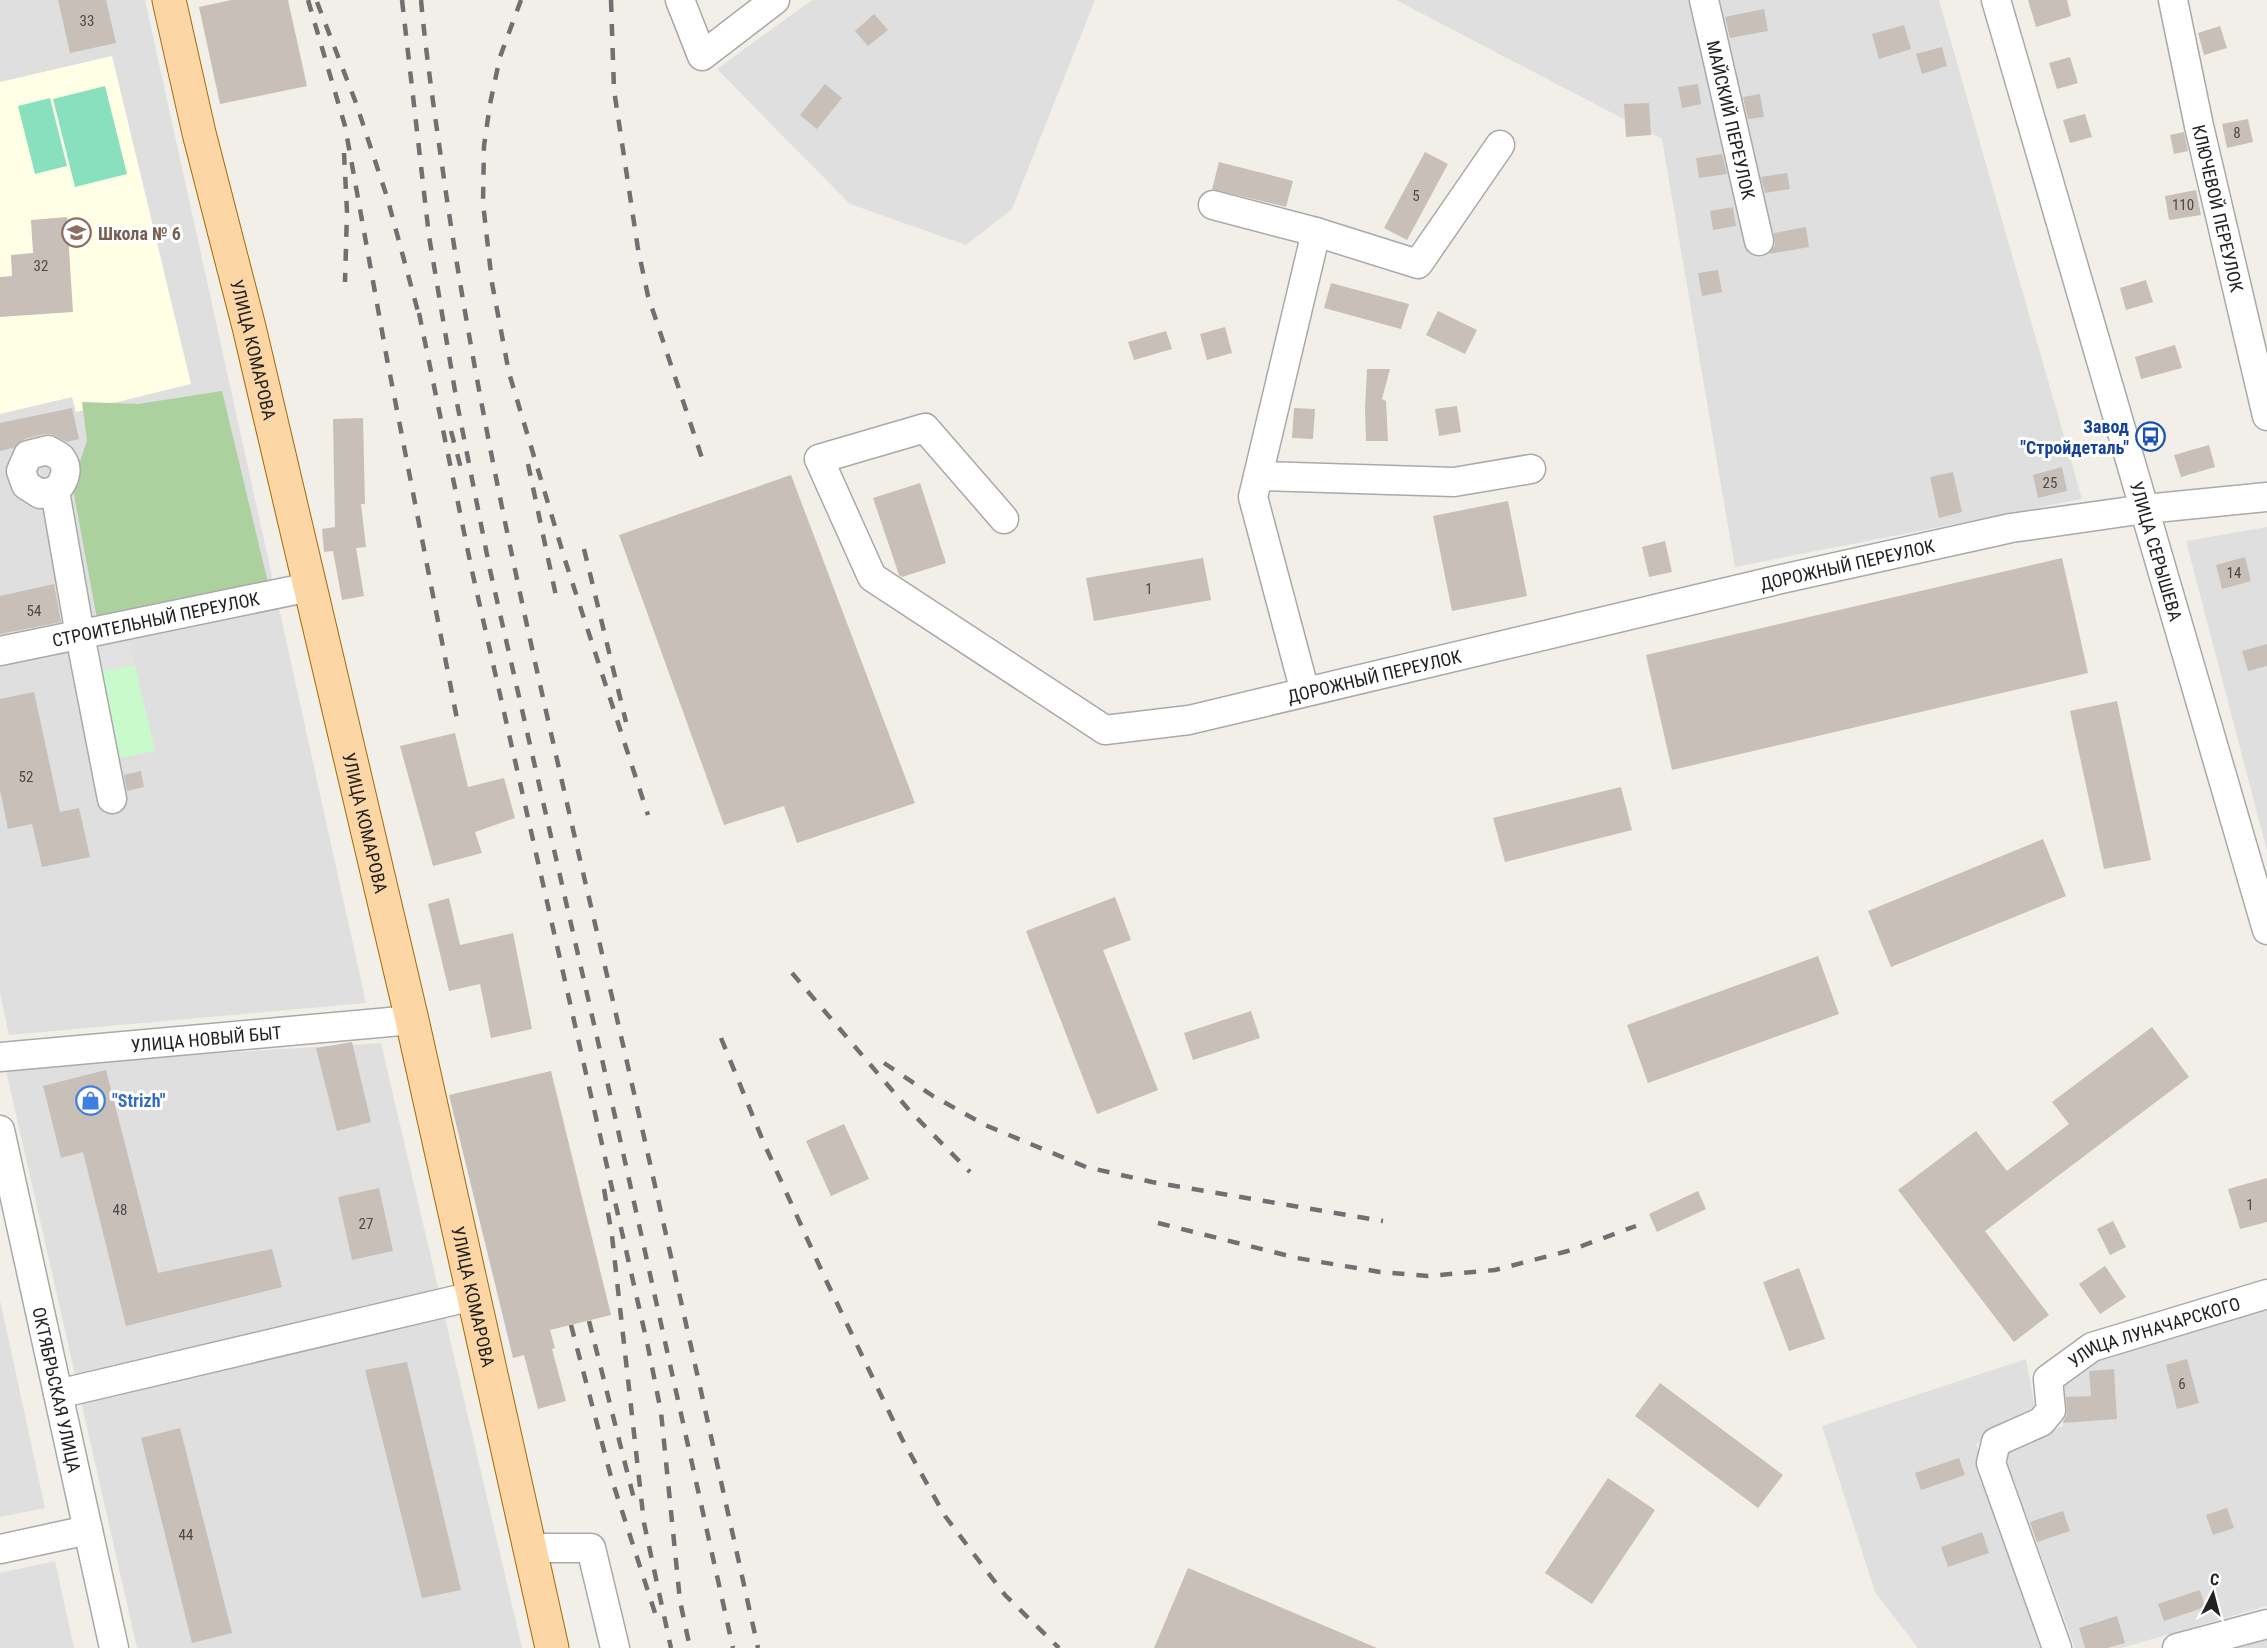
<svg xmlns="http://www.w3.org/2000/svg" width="2267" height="1648" viewBox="0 0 2267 1648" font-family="'Roboto Condensed',sans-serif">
	<rect width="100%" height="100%" fill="#f2efe9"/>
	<g fill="#e0dfdf">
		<polygon points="0,0 145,0 366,1003 9,1035 0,993"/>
		<polygon points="812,0 1095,0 1012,209 966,245 850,204 717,69"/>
		<polygon points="1396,0 1939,0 2082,499 1735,567 1662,139"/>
		<polygon points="2267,527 2267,851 2186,541"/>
		<polygon points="381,1043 522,1648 137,1648 5,1066"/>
		<polygon points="0,1300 45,1508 0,1517"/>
		<polygon points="2267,1304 2267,1606 2121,1648 2075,1648 2002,1450 2063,1426 2061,1384 2111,1348"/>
		<polygon points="2026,1359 2036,1412 1976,1444 2048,1648 1918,1648 1875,1592 1822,1426"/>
		<polygon points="55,1561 74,1648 0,1648 0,1573"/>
		<polygon points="2267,1639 2267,1648 2232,1648"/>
	</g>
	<polygon fill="#ffffe5" points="112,56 191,384 76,412 72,397 0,414 0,82"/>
	<polygon fill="#add19e" points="222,391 269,587 97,619 72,484 87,441 82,402 138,404"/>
	<polygon fill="#c8facc" points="135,665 155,751 115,759 94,673"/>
	<g fill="#88e0be">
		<polygon points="105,86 127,174 75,187 53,99"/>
		<polygon points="50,98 67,166 35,174 18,106"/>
	</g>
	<polygon fill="#e2e2e2" points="131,642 135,665 94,673 90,651"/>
	<g fill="#c7bfb8">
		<polygon points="58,0 106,0 116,43 70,53"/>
		<polygon points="231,0 288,0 307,86 220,104 199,7"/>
		<polygon points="2028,0 2067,0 2071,16 2036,27"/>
		<polygon points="1764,9 1768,31 1730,38 1725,17"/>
		<polygon points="874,14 888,30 868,46 855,31"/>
		<polygon points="1904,25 1911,49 1879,59 1872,34"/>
		<polygon points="2220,26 2227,48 2204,55 2198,33"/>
		<polygon points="1942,47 1947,66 1922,74 1916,54"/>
		<polygon points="2070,57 2078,83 2057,89 2049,63"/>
		<polygon points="825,84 842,98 817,129 800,115"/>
		<polygon points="1698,84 1701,104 1682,108 1678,87"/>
		<polygon points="1760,94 1764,117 1748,119 1743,97"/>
		<polygon points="1649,103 1651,135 1626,137 1624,104"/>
		<polygon points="2085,114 2092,137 2070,143 2063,120"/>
		<polygon points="2248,119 2253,142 2227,148 2222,124"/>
		<polygon points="2184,132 2188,151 2174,154 2170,135"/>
		<polygon points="1425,152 1448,164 1407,240 1384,228"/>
		<polygon points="1722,154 1727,174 1699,178 1696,158"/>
		<polygon points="1219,162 1293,181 1286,207 1212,189"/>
		<polygon points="1787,173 1790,189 1765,193 1761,177"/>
		<polygon points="2196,190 2201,215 2169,220 2165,196"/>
		<polygon points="1733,207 1736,226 1713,230 1710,211"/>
		<polygon points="67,217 73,312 0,317 0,277 12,276 11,255 33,253 31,220"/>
		<polygon points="1806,227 1809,247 1769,254 1775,245 1774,233"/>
		<polygon points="1718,270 1722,292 1702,296 1698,273"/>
		<polygon points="2146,280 2153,302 2126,310 2120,288"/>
		<polygon points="1331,283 1409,304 1401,329 1324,308"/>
		<polygon points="1438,311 1477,330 1465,354 1426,335"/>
		<polygon points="1225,327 1232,353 1207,360 1200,334"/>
		<polygon points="1166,331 1172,349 1134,360 1128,342"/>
		<polygon points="2175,345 2182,368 2141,379 2135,357"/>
		<polygon points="1367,369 1390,369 1382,399 1386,401 1388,441 1366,441 1365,409"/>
		<polygon points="1457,406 1461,432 1439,436 1435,409"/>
		<polygon points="72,408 79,439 67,442 51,434 44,434 24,439 13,448 0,451 0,423"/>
		<polygon points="1294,408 1315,409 1313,439 1292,438"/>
		<polygon points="363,418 365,504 361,504 366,547 356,548 364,596 342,600 333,551 324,552 322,529 335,527 333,419"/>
		<polygon points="2209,445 2215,467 2181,477 2174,455"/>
		<polygon points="2062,467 2067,491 2038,498 2033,475"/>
		<polygon points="1953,472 1962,512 1939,518 1930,477"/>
		<polygon points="791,475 915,803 797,843 784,806 724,825 619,535"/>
		<polygon points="920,483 946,563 902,577 899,575 873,498"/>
		<polygon points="1508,501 1527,596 1452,611 1433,516"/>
		<polygon points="1665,541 1672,572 1649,577 1642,547"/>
		<polygon points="2245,557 2251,581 2222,589 2216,565"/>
		<polygon points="1203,558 1211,600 1094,621 1086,578"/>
		<polygon points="2062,558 2088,673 1672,770 1646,655"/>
		<polygon points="54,584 61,622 0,634 0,596"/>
		<polygon points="2267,644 2267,666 2248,671 2242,651"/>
		<polygon points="34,692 60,812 79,808 90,857 42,867 32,824 8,829 0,790 0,699"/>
		<polygon points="2117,701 2151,860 2104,869 2070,711"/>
		<polygon points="455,733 468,787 504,778 515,818 475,832 482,853 433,866 400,746"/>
		<polygon points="141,771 144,787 127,791 124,775"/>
		<polygon points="1621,787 1632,830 1505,862 1493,818"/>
		<polygon points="2043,839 2066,896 1891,967 1868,911"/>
		<polygon points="1115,897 1131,940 1103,950 1158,1090 1097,1114 1026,931"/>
		<polygon points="449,898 460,945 513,933 532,1029 491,1038 480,984 449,991 428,904"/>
		<polygon points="1818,956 1839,1014 1648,1083 1627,1025"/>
		<polygon points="1251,1011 1260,1038 1193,1060 1184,1033"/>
		<polygon points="2152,1027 2189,1077 1985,1231 2049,1315 2014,1342 1898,1190 1976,1131 2007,1171 2069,1124 2052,1102"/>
		<polygon points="352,1042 371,1122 337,1131 316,1048"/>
		<polygon points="106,1070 158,1273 272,1249 282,1287 126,1326 83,1152 61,1158 43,1086"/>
		<polygon points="551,1071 611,1315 550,1330 555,1348 552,1349 566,1401 538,1409 524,1355 513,1358 449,1095"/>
		<polygon points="844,1124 869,1179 831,1196 806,1141"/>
		<polygon points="2267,1178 2267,1222 2240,1229 2228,1189"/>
		<polygon points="379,1188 393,1251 352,1260 338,1197"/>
		<polygon points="1698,1191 1706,1209 1657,1232 1649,1214"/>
		<polygon points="2113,1221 2126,1247 2110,1255 2097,1229"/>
		<polygon points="2105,1266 2126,1297 2100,1314 2079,1284"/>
		<polygon points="1799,1268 1825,1339 1789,1351 1763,1282"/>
		<polygon points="2187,1359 2199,1403 2177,1409 2166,1365"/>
		<polygon points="407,1362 461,1590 422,1598 365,1370"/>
		<polygon points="2114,1369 2117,1419 2063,1423 2067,1414 2066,1397 2091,1396 2089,1371"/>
		<polygon points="1660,1383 1783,1475 1758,1508 1635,1416"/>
		<polygon points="180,1428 232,1633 192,1643 141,1438"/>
		<polygon points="1959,1458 1965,1475 1921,1490 1915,1473"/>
		<polygon points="1608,1478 1655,1510 1592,1604 1545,1573"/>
		<polygon points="2227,1508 2234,1528 2213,1535 2206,1515"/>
		<polygon points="2063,1511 2070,1531 2037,1542 2030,1522"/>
		<polygon points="1982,1532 1989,1553 1948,1567 1941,1547"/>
		<polygon points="1188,1568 1377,1648 1154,1648"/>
		<polygon points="2200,1590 2205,1607 2164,1621 2158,1604"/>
		<polygon points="2117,1616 2125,1643 2107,1648 2085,1648 2079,1628"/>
	</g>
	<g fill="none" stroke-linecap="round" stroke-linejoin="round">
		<defs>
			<g id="minor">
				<polyline points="680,0 702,56 775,0"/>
				<path id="s1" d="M1704 0 1759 241"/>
				<path id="s2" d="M1996 0 2267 930"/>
				<path id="s3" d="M2173 0 2199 126 2267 416"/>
				<polyline points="1213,205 1316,232 1418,264 1500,145"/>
				<polyline points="1258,476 1454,482 1531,469"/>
				<path d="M55 491C64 483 70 469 61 458 58 455 51 452 48 450L28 455 21 471 26 485 40 494 55 491 80 635 112 799"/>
				<path id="s4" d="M1004 519 925 428 819 459 872 577 1105 730 1189 720 1777 580 2011 528 2145 509 2267 497"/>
				<path id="s5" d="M0 651 310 587"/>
				<polyline points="1305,692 1253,497 1316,232"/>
				<path id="s6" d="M0 1057 412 1020"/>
				<path id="s7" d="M0 1130 114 1648"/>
				<polyline points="58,1394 473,1296"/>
				<polyline points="529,1548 591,1548 615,1648"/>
				<polyline points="0,1549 88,1530"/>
				<path id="s8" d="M2057 1648 1991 1463 1996 1442 2041 1422 2051 1410 2048 1379 2092 1347 2267 1294"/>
				<polyline points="2177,1648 2267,1624"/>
			</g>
			<g id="major">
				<path id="s9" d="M169 0 199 133 249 327 412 1020 552 1648"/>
			</g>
		</defs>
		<use href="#minor" stroke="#a9a9a9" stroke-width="31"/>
		<use href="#major" stroke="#a06b00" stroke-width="35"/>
		<use href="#minor" stroke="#fff" stroke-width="28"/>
		<use href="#major" stroke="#fcd6a4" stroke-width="33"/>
		<g stroke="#707070" stroke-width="4.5" stroke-dasharray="12 12" stroke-linecap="butt">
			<polyline points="308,0 345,126 387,359 457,719"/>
			<polyline points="402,0 429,236 457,403 490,570 612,1103 733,1648"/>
			<path d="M421 0C427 65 437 129 446 193 480 424 532 653 585 881 645 1136 701 1392 758 1648"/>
			<polyline points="521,0 500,57 490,104 484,146 483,203 492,283 509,373 565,560 648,815"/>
			<polyline points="611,0 614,90 638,249 648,296 702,458"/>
			<polyline points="317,2 356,103 387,197 420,319"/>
			<polyline points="344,153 347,212 345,282"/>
			<polyline points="419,313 472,571 648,1347 661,1412 680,1601 690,1648"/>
			<polyline points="451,431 462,472"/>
			<polyline points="528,464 556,596"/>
			<polyline points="584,549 626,722"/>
			<polyline points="792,973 909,1110 970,1172"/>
			<polyline points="721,1038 763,1141 824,1276 902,1439 945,1516 976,1557 1005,1595 1059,1648"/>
			<polyline points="884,1063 933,1096 985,1125 1086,1167 1152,1182 1383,1221"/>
			<polyline points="604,1189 612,1236 644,1523 671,1648"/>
			<polyline points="1158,1223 1297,1258 1380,1272 1428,1276 1495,1270 1568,1251 1636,1226"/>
			<polyline points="589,1321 636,1507"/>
			<polyline points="571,1325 611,1477 655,1613"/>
		</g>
	</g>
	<defs>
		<symbol id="school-ring" viewBox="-11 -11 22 22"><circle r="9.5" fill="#fff" stroke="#8d6e63" stroke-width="1.5"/><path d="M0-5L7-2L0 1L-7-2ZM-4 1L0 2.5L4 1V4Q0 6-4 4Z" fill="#8d6e63"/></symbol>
		<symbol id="bus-ring" viewBox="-11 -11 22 22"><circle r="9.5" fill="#fff" stroke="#1a4fb4" stroke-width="1.5"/><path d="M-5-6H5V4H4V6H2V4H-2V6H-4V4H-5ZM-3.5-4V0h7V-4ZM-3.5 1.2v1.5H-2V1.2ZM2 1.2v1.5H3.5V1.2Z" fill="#1a4fb4"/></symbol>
		<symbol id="shop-ring" viewBox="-11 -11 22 22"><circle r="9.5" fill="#fff" stroke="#3f7fe0" stroke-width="1.5"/><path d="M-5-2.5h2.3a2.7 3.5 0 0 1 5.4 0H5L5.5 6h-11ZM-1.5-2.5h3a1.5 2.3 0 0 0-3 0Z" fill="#3f7fe0"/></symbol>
	</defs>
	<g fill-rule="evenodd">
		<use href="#school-ring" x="60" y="216" width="33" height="33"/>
		<use href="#bus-ring" x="2134" y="420" width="33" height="33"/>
		<use href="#shop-ring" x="74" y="1084" width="33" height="33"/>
	</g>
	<g text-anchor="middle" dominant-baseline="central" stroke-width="6" stroke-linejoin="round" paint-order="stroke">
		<g font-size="15" fill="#4b4948">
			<text x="87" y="21">33</text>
			<text x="2237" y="133">8</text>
			<text x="1416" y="196">5</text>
			<text x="2183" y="205">110</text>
			<text x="41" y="266">32</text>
			<text x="2050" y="483">25</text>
			<text x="2234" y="573">14</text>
			<text x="1149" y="589">1</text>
			<text x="34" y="611">54</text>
			<text x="26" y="777">52</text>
			<text x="2250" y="1205">1</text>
			<text x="120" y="1210">48</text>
			<text x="366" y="1224">27</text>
			<text x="2182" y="1384">6</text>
			<text x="186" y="1535">44</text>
		</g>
		<g font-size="18" fill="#222" stroke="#fff">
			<text stroke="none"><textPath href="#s1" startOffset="123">МАЙСКИЙ ПЕРЕУЛОК</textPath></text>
			<text stroke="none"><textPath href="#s3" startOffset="213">КЛЮЧЕВОЙ ПЕРЕУЛОК</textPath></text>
			<text stroke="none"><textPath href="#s9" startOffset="360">УЛИЦА КОМАРОВА</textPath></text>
			<text stroke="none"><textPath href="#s2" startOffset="574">УЛИЦА СЕРЫШЕВА</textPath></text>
			<text stroke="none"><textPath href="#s4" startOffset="1400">ДОРОЖНЫЙ ПЕРЕУЛОК</textPath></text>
			<text stroke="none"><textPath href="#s5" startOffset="159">СТРОИТЕЛЬНЫЙ ПЕРЕУЛОК</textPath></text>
			<text stroke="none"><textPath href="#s4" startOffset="914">ДОРОЖНЫЙ ПЕРЕУЛОК</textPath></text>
			<text stroke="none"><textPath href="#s9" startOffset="846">УЛИЦА КОМАРОВА</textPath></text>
			<text stroke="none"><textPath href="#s6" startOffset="207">УЛИЦА НОВЫЙ БЫТ</textPath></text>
			<text stroke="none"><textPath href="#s9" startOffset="1332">УЛИЦА КОМАРОВА</textPath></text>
			<text stroke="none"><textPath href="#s8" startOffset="432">УЛИЦА ЛУНАЧАРСКОГО</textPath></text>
			<text stroke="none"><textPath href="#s7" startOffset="266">ОКТЯБРЬСКАЯ УЛИЦА</textPath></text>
		</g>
		<g font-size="18" font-weight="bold" fill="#785e54" stroke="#fff" text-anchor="start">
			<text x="98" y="233">Школа № 6</text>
		</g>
		<g font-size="18" font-weight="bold" fill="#164399" stroke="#fff" text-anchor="end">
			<text x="2129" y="426">Завод<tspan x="2129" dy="21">"Стройдеталь"</tspan></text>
		</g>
		<g font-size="18" font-weight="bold" fill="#366cbe" stroke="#fff" text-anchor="start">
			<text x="112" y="1100">"Strizh"</text>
		</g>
	</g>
	<g transform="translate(2213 1594) rotate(6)" stroke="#ffffff" stroke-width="4.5" paint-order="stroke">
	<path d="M0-4.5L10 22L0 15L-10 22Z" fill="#222222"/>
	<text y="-9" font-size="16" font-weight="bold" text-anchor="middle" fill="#222222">С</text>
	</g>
</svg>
